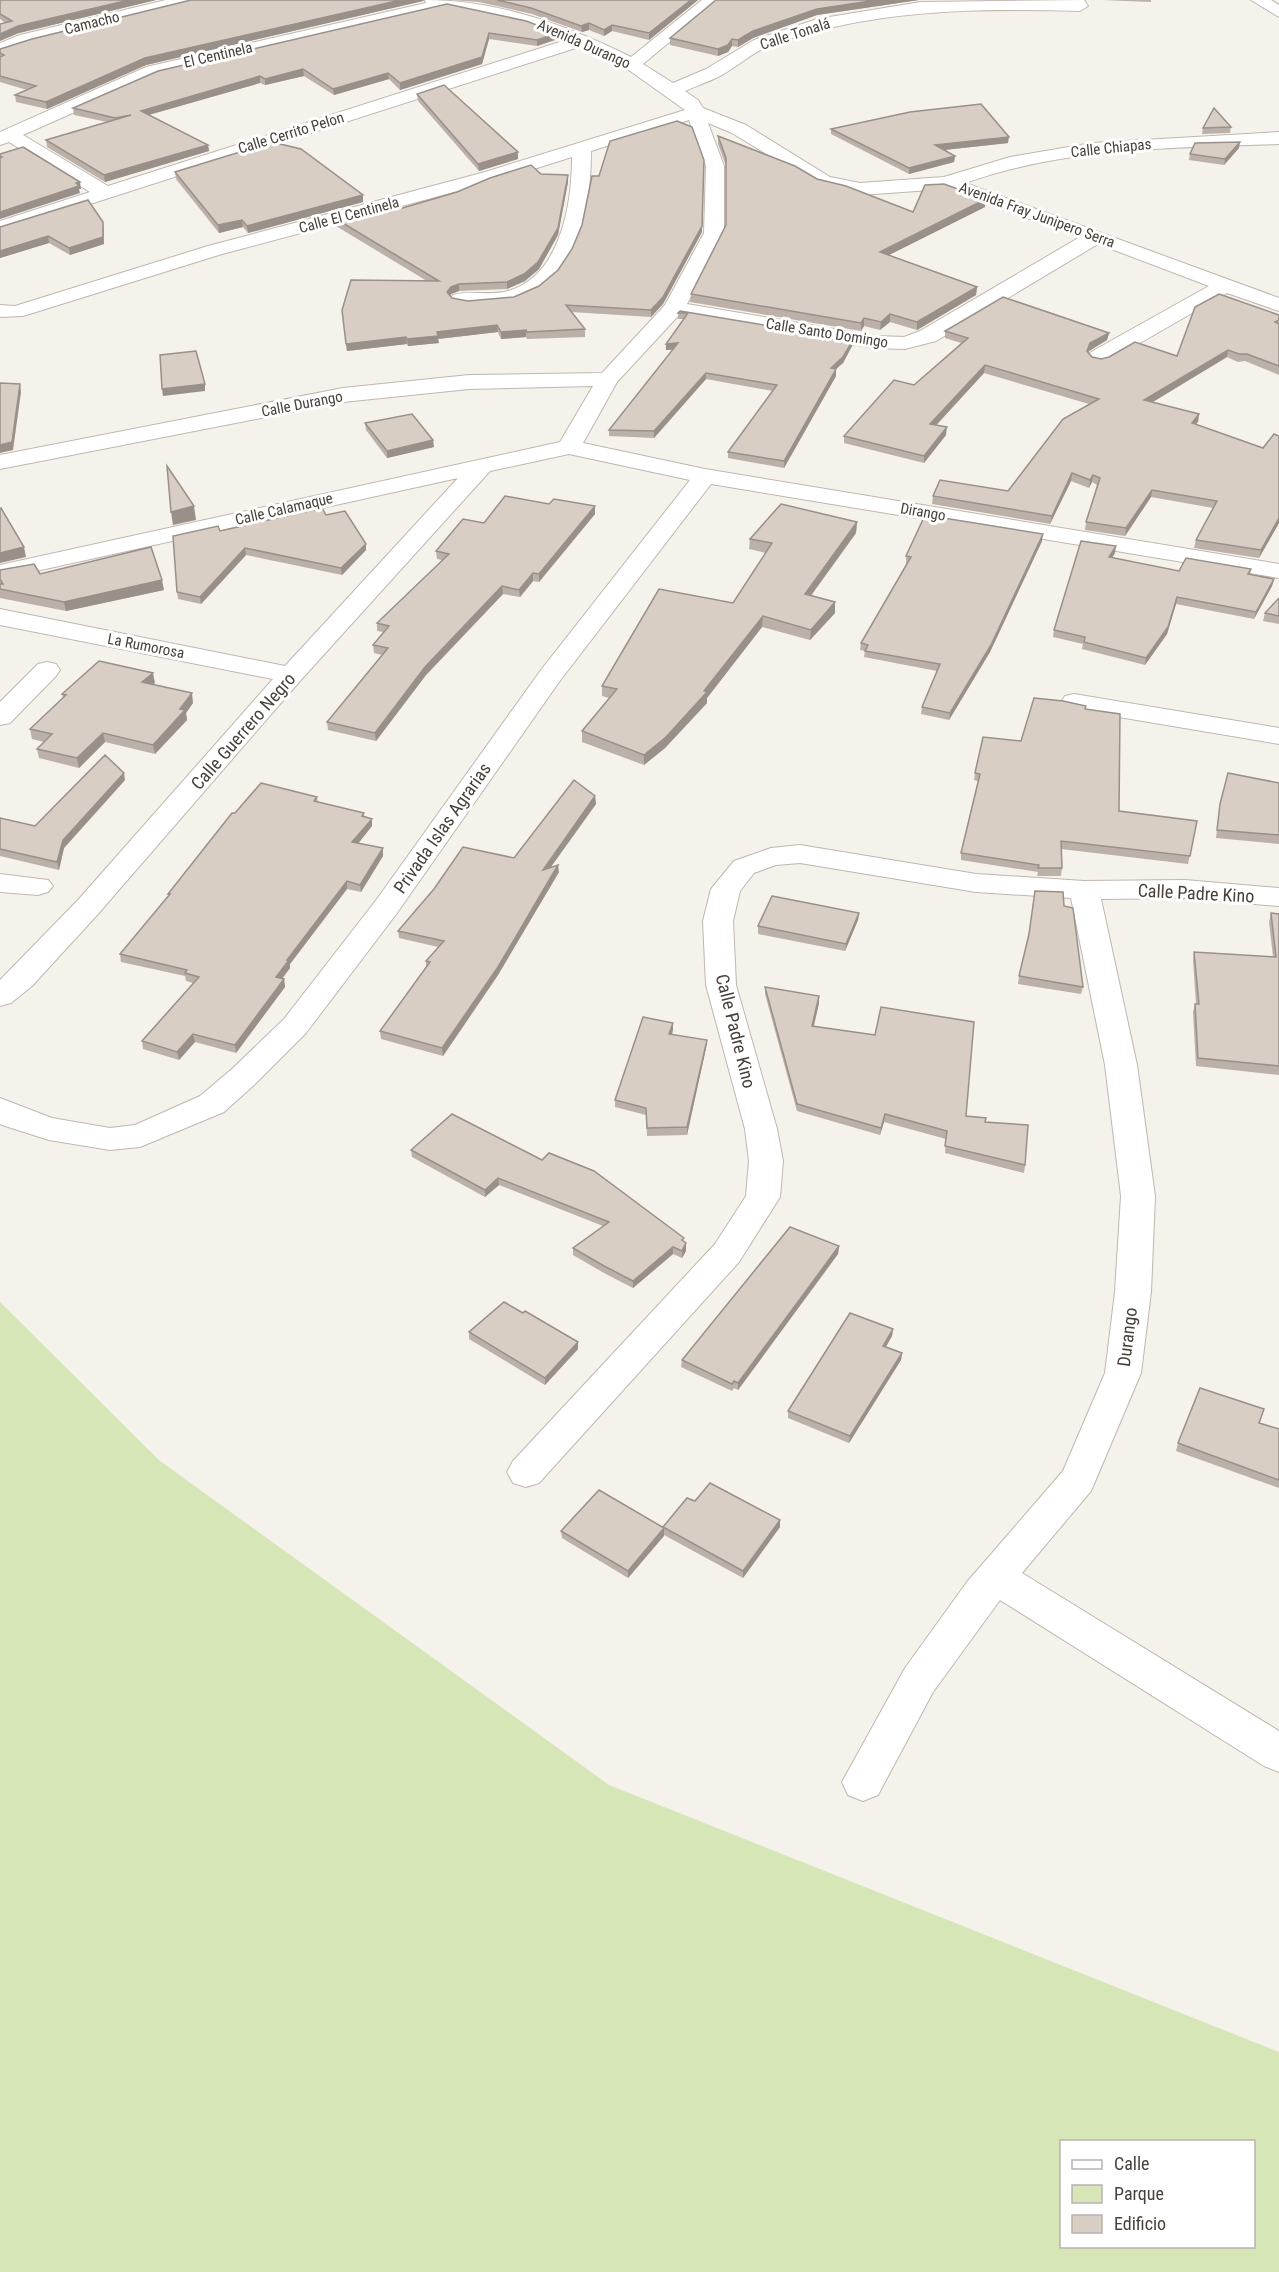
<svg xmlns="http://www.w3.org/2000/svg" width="1279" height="2272" viewBox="0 0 1279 2272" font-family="'Roboto Condensed',sans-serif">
	<rect width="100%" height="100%" fill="#f5f1eb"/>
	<path fill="#d7e6b7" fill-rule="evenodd" d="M0 1302 160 1461 609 1785 1279 2052V2272H0ZM1062 2142H1254V2246H1062Z"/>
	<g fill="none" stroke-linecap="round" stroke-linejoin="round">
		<defs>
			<g id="street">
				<polygon points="166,0 194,0 192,4 32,43 0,54 0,43 20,35"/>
				<path d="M425 0C498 0 566 25 631 57L702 0H720L643 64 673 83 706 69 754 40 817 19 921 2 1084 0 1088 6 1080 11C975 8 869 9 769 46 751 53 736 68 718 77 708 82 696 86 685 91L698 100 703 108 746 125 830 177 860 183 944 177 1010 157 1092 143 1279 132V144C1173 148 1066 147 965 183L1279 298V311L1227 293 1107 362 1099 364 1091 362 1088 357 1091 352 1209 286 1098 244 936 341 905 349 875 348 679 315 617 382 583 443 705 469 1279 564V578L711 484 559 682 397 913 306 1033 254 1085 224 1112 140 1147 110 1150 49 1140 2 1125 0 1124V1098L52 1118 110 1128 135 1125 200 1096 232 1069 284 1019 377 899 541 670 690 480 569 454 490 471 300 681 98 914 32 986 11 1003 0 1006V980L78 900 273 679 0 625V609L285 666 458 478 0 579V565L560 442 593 386 469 389 343 402 0 469V455L343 388 469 375 602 373 665 305 704 233 706 166 689 120 591 151C591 221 571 306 485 306 474 306 463 306 453 303L450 299 453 295C471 290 490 296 508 291 561 276 572 203 572 157L499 180 222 254 23 316 0 317V305L15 306 208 246 485 172 685 110 626 68 582 46 0 233V221L90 192 9 142 0 145V132L146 67 426 3ZM447 8 527 25 566 40 108 186 23 135 158 75ZM708 123 732 133 817 185 860 195 945 189 1080 237 920 331 904 337 875 336 687 304 724 233V166Z"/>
				<polygon points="1251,0 1271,0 1279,5 1279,17"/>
				<polygon points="47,662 56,664 60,670 56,676 10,723 0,725 0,702 38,664"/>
				<polygon points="1074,694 1279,728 1279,744 1065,708 1061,702 1065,696"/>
				<polygon points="800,845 976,874 1084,881 1185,880 1279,888 1279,906 1185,898 1101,899 1137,1065 1155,1196 1151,1292 1141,1373 1091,1491 1022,1573 1279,1731 1279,1772 1264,1766 1000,1600 933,1692 878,1795 863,1801 848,1795 842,1782 905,1668 967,1582 1063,1471 1105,1373 1115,1292 1121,1196 1105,1065 1071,898 976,892 800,863 776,865 754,873 740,891 733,921 736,985 777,1129 783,1161 780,1197 739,1262 539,1483 526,1487 513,1483 507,1472 513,1461 715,1244 746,1196 749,1161 745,1129 706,985 703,921 711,889 734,861 771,848"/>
				<polygon points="0,874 48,880 53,886 48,892 38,895 0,892"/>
			</g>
		</defs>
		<use href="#street" stroke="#c0b7ae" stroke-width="2"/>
		<use href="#street" fill="#fff" fill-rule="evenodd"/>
	</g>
	<g fill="#bbb1a9">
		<polygon points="0,0 156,0 19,33 0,19"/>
		<polygon points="191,0 424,0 423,1 146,65 47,109 16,102 15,95 27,90 0,82 0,49"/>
		<polygon points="452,0 698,0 649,40 612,31 604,36 589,30 582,32 532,14 479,2"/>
		<polygon points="716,0 919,0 817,15 753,38 738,47 732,46 728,52 718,56 670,45 670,38"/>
		<polygon points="1101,0 1151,0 1151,2"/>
		<polygon points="447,4 558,33 558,39 537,46 489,39 482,64 400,90 389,79 334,95 304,76 265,85 260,83 149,115 208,145 209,151 105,182 47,147 46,140 107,122 74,115 73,108"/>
		<polygon points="417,94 518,159 479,171 418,101"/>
		<polygon points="1231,127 1230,133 1202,134 1203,128"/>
		<polygon points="831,129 1008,143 944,150 955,156 954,162 909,174 831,134"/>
		<polygon points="718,136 817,179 913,212 985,207 889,255 977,287 976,295 917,330 890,322 880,330 864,326 861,331 690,302 691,294 726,226 726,166 718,144"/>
		<polygon points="1239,148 1224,165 1189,160 1190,154"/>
		<polygon points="175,172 363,195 363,202 248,233 243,227 219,233 176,179"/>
		<polygon points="541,174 568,175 568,182 558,235 539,269 525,281 507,289 459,291 451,294 450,295 452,298 468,301 514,297 702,232 663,304 651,317 571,312 585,329 585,337 527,339 526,337 501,339 498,332 438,339 439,343 408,346 407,344 347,351 342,310 427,281 336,226 336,219 389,212"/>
		<polygon points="103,222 104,244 70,255 49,243 0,258 0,227"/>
		<polygon points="680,311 853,340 852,346 843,363 836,369 836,376 784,468 728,458 728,452 773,391 706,379 654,438 609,436 609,430 673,350 666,350 684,319 678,319 678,313"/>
		<polygon points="1279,315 1279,375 1245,361 1238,362 1227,357 1152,402 1199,414 1198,422 1196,424 1263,448 1279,436 1279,523 1259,558 1194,548 1196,540 1213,508 1151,497 1125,536 1085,530 1086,522 1097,485 1092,482 1089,488 1071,481 1050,524 932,504 933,496 1008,491 1089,404 984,373 936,425 946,435 924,463 844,443 844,436 914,385 961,343 945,338 945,331 1109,333 1107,340 1089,351 1088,352 1092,357 1101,359 1177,356"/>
		<polygon points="365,423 434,447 387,458 366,430"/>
		<polygon points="595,514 539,582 533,581 520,597 503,594 426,675 376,741 328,730 327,722 382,655 374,653 373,645 383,632 377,631 377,623 442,560 437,559 436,551 484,523"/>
		<polygon points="326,515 366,544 366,550 342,575 246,555 201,604 178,599 177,592 220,531"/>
		<polygon points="857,522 856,533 811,595 835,602 835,613 810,640 762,627 707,698 707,703 665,748 644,765 582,742 582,731 609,698 602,696 602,686 733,603 766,553 749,549 750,539"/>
		<polygon points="1042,541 990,652 949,720 921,714 922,707 937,671 864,657 865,651 860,650 861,643 907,563 906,563 906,556"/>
		<polygon points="1115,553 1112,558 1179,571 1251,569 1250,575 1274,579 1272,586 1254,619 1176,604 1167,634 1145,665 1082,649 1083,644 1053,637 1054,630"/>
		<polygon points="0,570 40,574 164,590 66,611 0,598"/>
		<polygon points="1279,598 1279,624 1263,621 1265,613"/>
		<polygon points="155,683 153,684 193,703 186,713 187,720 155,754 105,742 79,768 39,758 37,749 44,742 32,739 30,729 63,698 62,694"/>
		<polygon points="1086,706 1086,709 1119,811 1197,821 1188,864 1061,849 1062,868 1061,876 1037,876 1038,872 961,860 961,853 978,781 974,780 975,773 1021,741"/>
		<polygon points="125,780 64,848 59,870 0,856 0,818 35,826"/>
		<polygon points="1279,783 1279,844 1216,838 1220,804"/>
		<polygon points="595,796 596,804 550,868 559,872 498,975 443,1056 381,1039 380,1031 426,967 426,961 438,947 399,938 398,931 514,858"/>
		<polygon points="317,797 318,802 364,813 364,817 372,819 372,826 358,843 383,848 383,856 361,892 347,889 290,964 290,968 282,979 284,979 285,987 236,1053 195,1042 179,1060 143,1049 142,1041 193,983 186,981 185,976 121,962 120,954 169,896 168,894 235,813"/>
		<polygon points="1064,906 1083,987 1081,994 1018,984 1019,976"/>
		<polygon points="859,913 858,920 845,951 758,934 758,926"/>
		<polygon points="1271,913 1279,914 1279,1075 1196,1066 1193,1012 1195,1004 1196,1004 1193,960 1194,952 1273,957 1269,922"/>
		<polygon points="765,987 819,1003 814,1026 966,1116 986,1122 1025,1165 1024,1173 945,1153 946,1139 884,1122 880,1135 797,1111 765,994"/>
		<polygon points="673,1030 672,1035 707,1040 706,1048 687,1135 647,1136 646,1115 615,1107 615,1100"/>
		<polygon points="452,1114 684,1242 686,1251 682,1258 673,1254 633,1288 604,1273 573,1255 573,1248 603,1226 499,1185 485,1197 412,1157 411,1150"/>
		<polygon points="839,1246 838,1254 738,1390 734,1388 732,1391 681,1367 682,1360"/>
		<polygon points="893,1329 892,1336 886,1347 902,1353 901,1360 849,1443 788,1418 788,1411"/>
		<polygon points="469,1332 578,1349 545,1385 469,1339"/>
		<polygon points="1262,1417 1259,1423 1279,1429 1279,1488 1176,1451 1178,1443"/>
		<polygon points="695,1501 780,1520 780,1527 743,1578 664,1535 628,1578 562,1538 561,1531 663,1528"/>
	</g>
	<g fill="#989089">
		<polygon points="129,0 156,0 19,33 0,41 0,34 18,26"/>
		<polygon points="401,0 424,0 423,1 146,65 47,109 46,102 145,58"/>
		<polygon points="691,0 698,0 649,40 649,33"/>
		<polygon points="877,0 919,0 817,15 753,38 738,47 738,40 753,31 817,9"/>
		<polygon points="589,23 589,30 582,32 581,26"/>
		<polygon points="612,25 612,31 604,36 604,30"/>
		<polygon points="489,33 489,39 482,64 400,90 400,83"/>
		<polygon points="558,33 558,39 537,46 537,40"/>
		<polygon points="732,39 732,46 728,52 718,56 718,49"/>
		<polygon points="303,69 304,76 265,85 265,79"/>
		<polygon points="388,73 389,79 334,95 333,89"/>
		<polygon points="260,76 260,83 141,117 141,111"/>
		<polygon points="1009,137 1008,143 935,151 935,145"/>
		<polygon points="1240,142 1239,148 1224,165 1225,159"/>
		<polygon points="208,145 209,151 105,182 104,175"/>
		<polygon points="518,152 518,159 479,171 478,164"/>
		<polygon points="955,156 954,162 909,174 909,168"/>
		<polygon points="704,160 702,232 663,304 651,317 651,310"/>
		<polygon points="568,175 568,182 558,235 539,269 525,281 507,289 507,282"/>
		<polygon points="80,182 81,189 79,189 80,193 0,219 0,212"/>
		<polygon points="363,195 363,202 248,233 247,226"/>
		<polygon points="986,199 985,207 879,260 880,252"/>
		<polygon points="242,220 243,227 219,233 218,225"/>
		<polygon points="103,222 104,244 70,255 69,248"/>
		<polygon points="48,236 49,243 0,258 0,251"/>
		<polygon points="459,284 459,291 451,294 448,299 447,292 451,287"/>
		<polygon points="977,287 976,295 917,330 917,322"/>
		<polygon points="890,314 890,322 880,330 881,322"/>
		<polygon points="864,318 864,326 861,331 861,323"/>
		<polygon points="497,325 498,332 438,339 439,343 408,346 407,339 437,332"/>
		<polygon points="526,330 526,337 501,339 501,332"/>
		<polygon points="1109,333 1107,340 1089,351 1086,358 1087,351 1090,343"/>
		<polygon points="406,337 407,344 347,351 346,344"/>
		<polygon points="853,340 852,346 843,363 830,374 831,368"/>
		<polygon points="678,343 678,349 666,350 666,344"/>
		<polygon points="1228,350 1227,357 1143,408 1144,400"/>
		<polygon points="985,365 984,373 930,432 930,424"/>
		<polygon points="836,369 836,376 784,468 784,461"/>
		<polygon points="706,373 706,379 654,438 654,431"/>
		<polygon points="20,384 21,392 13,450 0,453 0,445"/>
		<polygon points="205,384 205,391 163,396 162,389"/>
		<polygon points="1199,414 1198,422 1190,430 1192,423"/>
		<polygon points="947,427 946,435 924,463 924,456"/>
		<polygon points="433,440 434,447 387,458 387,451"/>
		<polygon points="1072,473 1071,481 1050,524 1052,516"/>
		<polygon points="1093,475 1092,482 1089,488 1090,480"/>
		<polygon points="1152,490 1151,497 1125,536 1126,528"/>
		<polygon points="194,506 196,520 173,525 171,512"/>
		<polygon points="595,506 595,514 539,582 539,574"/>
		<polygon points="1279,518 1279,523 1259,558 1261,550"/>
		<polygon points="857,522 856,533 805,604 805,594"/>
		<polygon points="1043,534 1042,541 990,652 949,720 950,713"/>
		<polygon points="366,544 366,550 342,575 341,568"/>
		<polygon points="1116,546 1115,553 1108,564 1109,557"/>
		<polygon points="24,547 26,557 0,563 0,553"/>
		<polygon points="245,548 246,555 201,604 200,597"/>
		<polygon points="533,573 533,581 520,597 519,590"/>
		<polygon points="1274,579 1272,586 1254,619 1256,612"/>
		<polygon points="162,580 164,590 66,611 64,602"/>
		<polygon points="502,586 503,594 426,675 376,741 375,733 425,667"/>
		<polygon points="1177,597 1176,604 1167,634 1145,665 1146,658"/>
		<polygon points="835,602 835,613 810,640 811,630"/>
		<polygon points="763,616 762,627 707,698 707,703 665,748 644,765 644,755 704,691"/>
		<polygon points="153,673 155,683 144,691 142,682"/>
		<polygon points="192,693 193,703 186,713 187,720 155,754 153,745"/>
		<polygon points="103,733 105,742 79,768 77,758"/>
		<polygon points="124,773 125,780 64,848 59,870 57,862 63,840"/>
		<polygon points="595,796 596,804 543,878 543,870"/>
		<polygon points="372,819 372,826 353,850 352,842"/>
		<polygon points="383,848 383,856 361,892 360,885"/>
		<polygon points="558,865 559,872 498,975 443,1056 442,1048"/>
		<polygon points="347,881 347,889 290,964 290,968 277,985 276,977 287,960"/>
		<polygon points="859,913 858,920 845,951 846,944"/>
		<polygon points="284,979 285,987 236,1053 235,1045"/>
		<polygon points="819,996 819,1003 812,1033 812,1026"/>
		<polygon points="673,1023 673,1030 669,1042 669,1034"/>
		<polygon points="193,1034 195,1042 179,1060 177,1052"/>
		<polygon points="707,1040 706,1048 687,1135 687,1127"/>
		<polygon points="885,1114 884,1122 880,1135 881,1128"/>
		<polygon points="498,1178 499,1185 485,1197 485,1190"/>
		<polygon points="686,1243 686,1251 682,1258 682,1251"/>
		<polygon points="839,1246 838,1254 738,1390 738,1383"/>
		<polygon points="673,1247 673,1254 633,1288 633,1281"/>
		<polygon points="893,1329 892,1336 882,1353 883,1346"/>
		<polygon points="578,1342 578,1349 545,1385 545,1378"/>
		<polygon points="902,1353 901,1360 849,1443 850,1436"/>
		<polygon points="780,1520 780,1527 743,1578 743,1571"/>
		<polygon points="664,1528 664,1536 628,1578 628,1571"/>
	</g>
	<g fill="#d9cec4" stroke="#989089" stroke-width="1.5">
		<polygon points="0,0 129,0 18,26 0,34 0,24 12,21 0,14"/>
		<polygon points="191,0 401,0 145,58 46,102 15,95 36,86 0,76 0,57 4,55 0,53 0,49 32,39"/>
		<polygon points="497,0 691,0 649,33 612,25 604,30 589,23 581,26 531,8"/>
		<polygon points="716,0 877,0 817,9 753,31 738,40 732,39 728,45 718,49 670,38"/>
		<polygon points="447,4 526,21 558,33 537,40 489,33 482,57 400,83 388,73 333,89 303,69 265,79 260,76 141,111 208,145 104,175 46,140 131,115 115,118 73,108 158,71"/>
		<polygon points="444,85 518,152 478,164 417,94"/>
		<polygon points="981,104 1009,137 935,145 955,156 909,168 831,129 910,112"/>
		<polygon points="1214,108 1231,127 1203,128"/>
		<polygon points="677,121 692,127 704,160 702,226 663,297 651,310 566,305 585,329 527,332 526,330 501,332 497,325 437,332 438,336 407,339 406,337 346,344 342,310 351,280 439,281 336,219 379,207 389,212 457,192 490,178 531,165 541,174 568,175 558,228 538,262 524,274 507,282 459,284 451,287 447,292 452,298 468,301 514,297 539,286 558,270 572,249 582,225 592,176 599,176 610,141"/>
		<polygon points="718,136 795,166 817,179 846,186 913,212 925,185 944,184 986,199 880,252 977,287 917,322 890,314 881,322 864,318 861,323 691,294 726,225 726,158"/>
		<polygon points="272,142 301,149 363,195 247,226 242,220 218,225 175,172"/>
		<polygon points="1240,142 1225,159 1190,154 1195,143"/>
		<polygon points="23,147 80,182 76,183 79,186 0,212 0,158 2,157 0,156 0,154"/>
		<polygon points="88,200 103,222 103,237 69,248 48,236 0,251 0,227"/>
		<polygon points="1219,294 1279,315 1279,320 1275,322 1279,324 1279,366 1247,354 1239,354 1228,350 1144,400 1199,414 1192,423 1263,448 1274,434 1279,436 1279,518 1261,550 1196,540 1217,501 1152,490 1126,528 1086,522 1100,478 1093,475 1090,480 1072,473 1052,516 933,496 940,480 1008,491 1063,419 1099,399 985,365 930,424 947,427 924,456 844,436 894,380 914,385 968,338 945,331 1003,297 1109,333 1090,343 1087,351 1092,357 1101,359 1109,357 1135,342 1177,356 1195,307"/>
		<polygon points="680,311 853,340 843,357 831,368 836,369 784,461 728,452 777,385 706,373 654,431 609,430 678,343 666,344 688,313 678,313"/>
		<polygon points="196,351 205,384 162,389 160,355"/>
		<polygon points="0,383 20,384 12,442 0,445"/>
		<polygon points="412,414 433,440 387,451 365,423"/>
		<polygon points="167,466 194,506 171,512"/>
		<polygon points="505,496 549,504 554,499 595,506 539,574 533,573 519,590 502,586 425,667 375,733 327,722 388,648 373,645 389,626 377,623 449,554 436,551 463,519 484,523"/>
		<polygon points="781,504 857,522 805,594 835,602 811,630 763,616 704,691 707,692 666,737 644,755 582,731 617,689 602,686 659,589 733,603 772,543 750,539"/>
		<polygon points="1,508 24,547 0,553 0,509"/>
		<polygon points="322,508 326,515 345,511 366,544 341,568 245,548 200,597 177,592 173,536 218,526 220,531"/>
		<polygon points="925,515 1043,534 991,645 950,713 922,707 940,664 865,651 868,645 861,643 911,557 906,556"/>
		<polygon points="1081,541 1116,546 1109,557 1179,571 1186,558 1251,569 1248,574 1274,579 1256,612 1177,597 1168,627 1146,658 1084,642 1085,637 1054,630"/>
		<polygon points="151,547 162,580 64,602 0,589 0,584 3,584 0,579 0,570 34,564 40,574"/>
		<polygon points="1279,598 1279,616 1265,613"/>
		<polygon points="99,661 153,673 142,682 192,693 180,709 185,710 153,745 103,733 77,758 37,749 52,734 30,729 66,695 62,694"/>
		<polygon points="1034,698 1063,701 1086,706 1085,709 1120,714 1119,811 1197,821 1190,856 1061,841 1062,868 1038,868 1039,865 961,853 980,774 975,773 983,737 1021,741"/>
		<polygon points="105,755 124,773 63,840 57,862 0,849 0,818 35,826"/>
		<polygon points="1228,773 1279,783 1279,835 1217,830 1220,804"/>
		<polygon points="574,780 595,796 543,870 558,865 498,967 442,1048 380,1031 430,962 426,961 444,941 398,931 434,889 463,847 514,858"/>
		<polygon points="261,783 317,797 314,801 364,813 362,816 372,819 352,842 383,848 360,885 347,881 287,960 289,960 276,977 284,979 235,1045 193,1034 177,1052 142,1041 199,977 185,973 187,970 120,954 170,894 168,894 232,813 235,813"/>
		<polygon points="1035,891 1063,892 1064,906 1073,908 1083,987 1019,976 1029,934"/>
		<polygon points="772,896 859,913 846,944 758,926"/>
		<polygon points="1271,913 1279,914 1279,1066 1198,1058 1195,1004 1199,1004 1194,952 1276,957"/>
		<polygon points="765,987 819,996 812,1026 875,1035 881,1007 974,1022 966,1116 986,1118 985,1122 1028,1125 1025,1165 945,1146 947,1131 885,1114 881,1128 797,1104"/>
		<polygon points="643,1017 673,1023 669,1034 707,1040 687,1127 647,1128 646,1108 615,1100"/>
		<polygon points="452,1114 542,1160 549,1153 594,1171 684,1238 682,1240 686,1243 682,1251 673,1247 633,1281 604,1266 573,1248 609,1222 498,1178 485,1190 411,1150"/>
		<polygon points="790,1227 839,1246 738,1383 734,1381 732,1384 682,1360"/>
		<polygon points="504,1302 523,1313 525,1311 578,1342 545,1378 469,1332"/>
		<polygon points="850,1313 893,1329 883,1346 902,1353 850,1436 788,1411"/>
		<polygon points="1200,1388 1264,1409 1259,1423 1279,1429 1279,1480 1178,1443"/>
		<polygon points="710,1483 780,1520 743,1571 663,1527 687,1498 695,1501"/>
		<polygon points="599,1490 664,1528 628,1571 561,1531"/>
	</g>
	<g text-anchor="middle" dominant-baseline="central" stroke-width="6" stroke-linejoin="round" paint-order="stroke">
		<g font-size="15" fill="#494139" stroke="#fff">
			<text transform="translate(92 23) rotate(-14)">Camacho</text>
			<text transform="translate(795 34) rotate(-18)">Calle Tonalá</text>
			<text transform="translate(584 44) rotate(24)">Avenida Durango</text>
			<text transform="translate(218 55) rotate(-13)">El Centinela</text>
			<text transform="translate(291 133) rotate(-17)">Calle Cerrito Pelon</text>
			<text transform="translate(1111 148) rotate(-6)">Calle Chiapas</text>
			<text transform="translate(349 215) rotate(-15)">Calle El Centinela</text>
			<text transform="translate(1037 215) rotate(20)">Avenida Fray Junipero Serra</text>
			<text transform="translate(827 333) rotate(9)">Calle Santo Domingo</text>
			<text transform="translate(302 404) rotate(-11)">Calle Durango</text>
			<text transform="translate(284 509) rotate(-13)">Calle Calamaque</text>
			<text transform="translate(923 512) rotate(10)">Dirango</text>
			<text transform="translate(146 646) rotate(11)">La Rumorosa</text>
		</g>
		<g font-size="18" fill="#494139" stroke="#fff">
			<text transform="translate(243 731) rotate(-49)">Calle Guerrero Negro</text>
			<text transform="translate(442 828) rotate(-55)">Privada Islas Agrarias</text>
			<text transform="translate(1196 893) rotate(3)">Calle Padre Kino</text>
			<text transform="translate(736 1031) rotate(76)">Calle Padre Kino</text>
			<text transform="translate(1127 1337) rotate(-83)">Durango</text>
		</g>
	</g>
	<rect x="1060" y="2140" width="195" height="108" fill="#ffffff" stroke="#b6b3b0" stroke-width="1.5"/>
	<rect x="1072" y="2160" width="30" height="9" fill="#ffffff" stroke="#b6b3b0" stroke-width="1.5"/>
	<text x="1114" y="2170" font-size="18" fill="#494139">Calle</text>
	<rect x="1072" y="2185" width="30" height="18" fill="#d7e6b7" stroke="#b6b3b0" stroke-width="1.5"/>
	<text x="1114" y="2200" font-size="18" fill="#494139">Parque</text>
	<rect x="1072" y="2215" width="30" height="18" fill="#d9cec4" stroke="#b6b3b0" stroke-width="1.5"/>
	<text x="1114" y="2230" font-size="18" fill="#494139">Edificio</text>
</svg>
